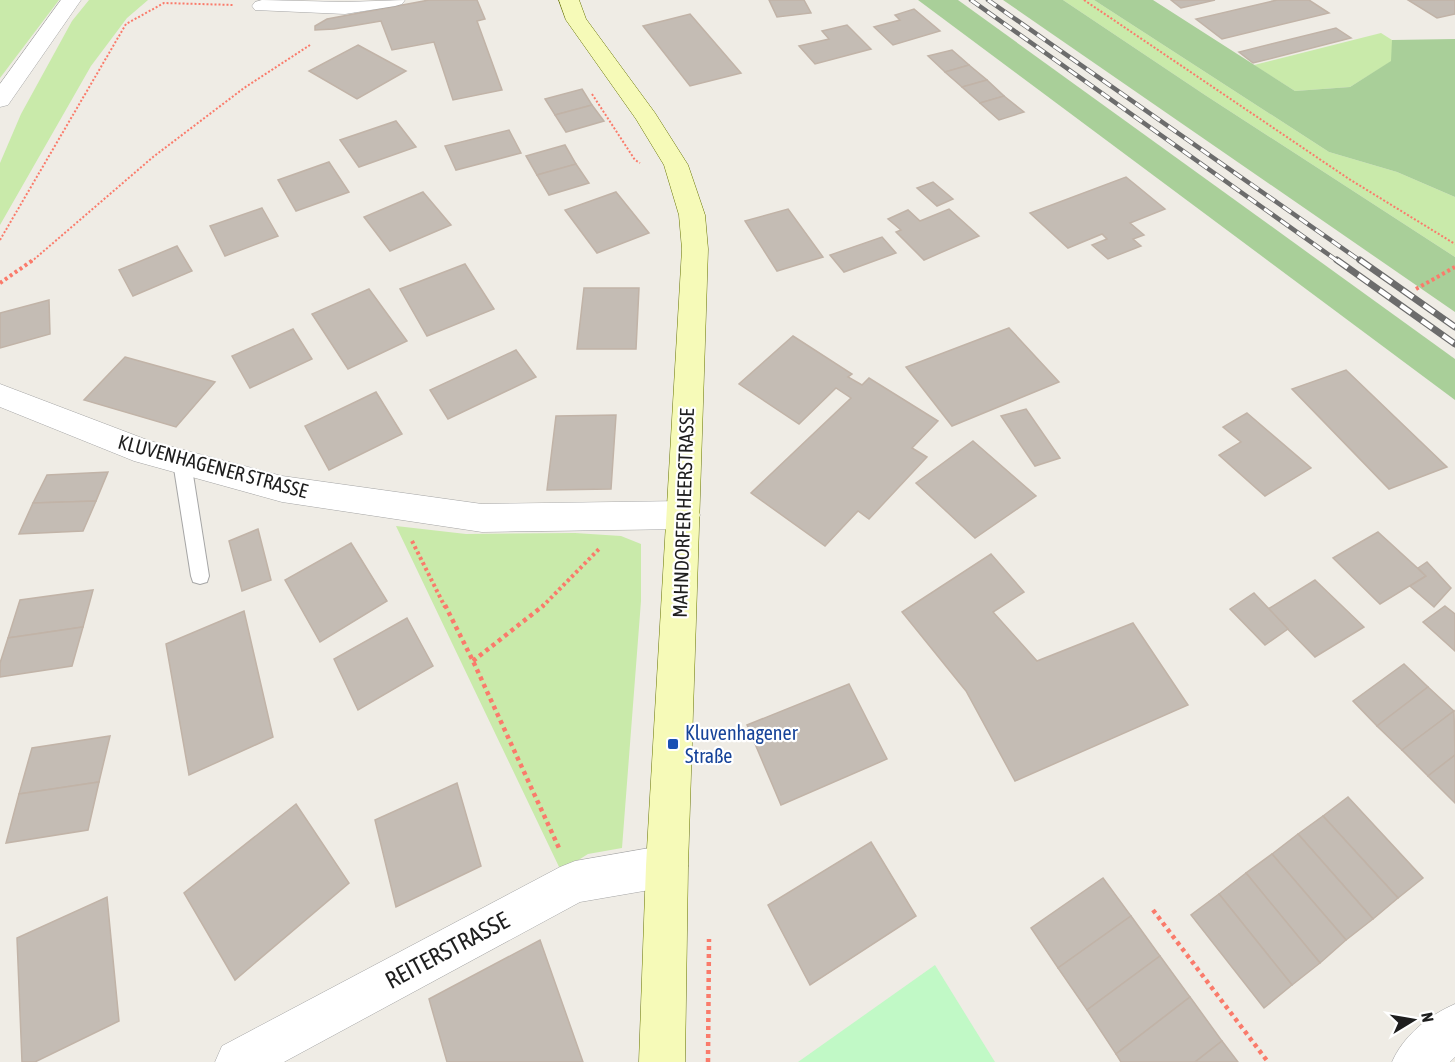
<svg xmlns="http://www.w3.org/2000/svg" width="1455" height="1062" viewBox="0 0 1455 1062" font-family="'Asap Condensed',sans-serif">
	<rect width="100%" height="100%" fill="#efece5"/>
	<g fill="#c9eaaa">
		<polygon points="0,0 59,0 0,78"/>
		<polygon points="89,0 148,0 127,18 91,66 0,225 0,163 21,114 72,21"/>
		<polygon points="1063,0 1094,0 1329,152 1397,172 1455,197 1455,257 1205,95"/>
		<polygon points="1381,33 1392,40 1392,61 1350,87 1295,91 1254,65"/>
		<polygon points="396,526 466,534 575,533 621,536 641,544 641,601 622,848 588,854 561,871"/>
	</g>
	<g fill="#a9cf99">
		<polygon points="918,0 958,0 1455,359 1455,400"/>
		<polygon points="1003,0 1063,0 1205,95 1455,257 1455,312"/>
		<polygon points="1094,0 1153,0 1295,91 1350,87 1391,61 1392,40 1455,39 1455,197 1397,172 1329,152"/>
	</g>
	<polygon fill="#c1f9c6" points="935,965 995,1062 798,1062"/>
	<g fill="#c4bcb4" stroke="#c1b3a7" stroke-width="1.5">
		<polygon points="429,0 477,0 485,19 477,21 502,90 453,100 434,42 392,50 381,21 334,29 315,30 315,26 327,19"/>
		<polygon points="769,0 804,0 811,13 777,17"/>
		<polygon points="1171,0 1215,0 1181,8"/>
		<polygon points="1277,0 1309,0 1329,13 1222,39 1196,19"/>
		<polygon points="1408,0 1455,0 1455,14 1437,18"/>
		<polygon points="914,9 940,31 893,45 874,27 900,20 895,15"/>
		<polygon points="690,14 741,73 690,86 643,26"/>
		<polygon points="847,25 871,49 815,64 799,46 829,39 822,31"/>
		<polygon points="1336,28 1351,38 1253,63 1239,52"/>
		<polygon points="358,45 406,71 357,99 309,71"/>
		<polygon points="952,50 969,65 945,72 928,56"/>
		<polygon points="969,65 987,80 962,87 945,72"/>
		<polygon points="987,80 1004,96 980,103 962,87"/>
		<polygon points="582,89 592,105 555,115 545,99"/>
		<polygon points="1004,96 1024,112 999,120 980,103"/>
		<polygon points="592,105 604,121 566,132 555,115"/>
		<polygon points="396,121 416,147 359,167 340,140"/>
		<polygon points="509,130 521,153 456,170 445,146"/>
		<polygon points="565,145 576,164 537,175 526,156"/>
		<polygon points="329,162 349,192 296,211 278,180"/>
		<polygon points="576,164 589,183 549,195 537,175"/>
		<polygon points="1126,177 1165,209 1130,223 1144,235 1133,239 1141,246 1108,259 1092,245 1107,239 1102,234 1068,248 1030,213"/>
		<polygon points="933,182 953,199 937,206 917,188"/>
		<polygon points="423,192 451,225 390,251 364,217"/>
		<polygon points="616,192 649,233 597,253 565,210"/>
		<polygon points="262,208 278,236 225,256 210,226"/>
		<polygon points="788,209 823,257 777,271 745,221"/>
		<polygon points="949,209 979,236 924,260 896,232 901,230 888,219 908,210 920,221"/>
		<polygon points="882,237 896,253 844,272 830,255"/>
		<polygon points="177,246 192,271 133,296 119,270"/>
		<polygon points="465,264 494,309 427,336 400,289"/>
		<polygon points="584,288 639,288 636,349 577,349"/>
		<polygon points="369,289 407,341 348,369 312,314"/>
		<polygon points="49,300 50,334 0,348 0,313"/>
		<polygon points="1009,328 1059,382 952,426 906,367"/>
		<polygon points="293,329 312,359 250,388 232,356"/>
		<polygon points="793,336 852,374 848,377 862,385 869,378 938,421 912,448 927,457 869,519 858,511 825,546 751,493 851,398 836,388 799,424 739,384"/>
		<polygon points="516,350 536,377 448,419 430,390"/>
		<polygon points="125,357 215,382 176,427 84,400"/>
		<polygon points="1346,370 1447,467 1389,489 1292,389"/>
		<polygon points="376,392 402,434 329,470 305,426"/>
		<polygon points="1026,409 1060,458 1035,466 1001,416"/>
		<polygon points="1247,413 1311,468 1265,496 1219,455 1241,442 1223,427"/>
		<polygon points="616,415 611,489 547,490 556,416"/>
		<polygon points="973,441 1036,496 975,538 916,483"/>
		<polygon points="108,472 96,501 33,503 47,475"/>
		<polygon points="96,501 83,531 19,534 33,503"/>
		<polygon points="258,529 271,580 242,591 229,541"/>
		<polygon points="1378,532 1426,576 1380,604 1333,558"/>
		<polygon points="351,543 387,601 320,642 285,580"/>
		<polygon points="991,554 1024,592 993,612 1037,661 1133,623 1188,705 1015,781 966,691 902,612"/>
		<polygon points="1427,562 1451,588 1434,607 1410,586 1426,576 1418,568"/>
		<polygon points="1315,580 1364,627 1315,657 1268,609"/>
		<polygon points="93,590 83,627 8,638 20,600"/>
		<polygon points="1254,593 1288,629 1265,645 1230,609"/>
		<polygon points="1445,606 1455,614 1455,651 1423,622"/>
		<polygon points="244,611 273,737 189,775 166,644"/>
		<polygon points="407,618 433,666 358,710 334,659"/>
		<polygon points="83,627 72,666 0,677 0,663 8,638"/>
		<polygon points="1404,664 1428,687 1377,726 1353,701"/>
		<polygon points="849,684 887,759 781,805 747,725"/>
		<polygon points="1428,687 1454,711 1402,750 1377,726"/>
		<polygon points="1454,711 1455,755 1428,776 1402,750"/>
		<polygon points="110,736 99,782 19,794 32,748"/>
		<polygon points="1455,755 1455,803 1428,776"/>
		<polygon points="99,782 88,830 6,843 19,794"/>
		<polygon points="457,783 481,866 396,907 375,820"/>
		<polygon points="1348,797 1423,878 1398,898 1323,816"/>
		<polygon points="296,804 349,883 235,980 184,893"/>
		<polygon points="1323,816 1398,898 1373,919 1298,834"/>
		<polygon points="1298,834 1373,919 1346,940 1272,854"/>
		<polygon points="871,842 916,916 810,985 768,905"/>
		<polygon points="1272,854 1346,940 1320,963 1246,873"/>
		<polygon points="1246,873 1320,963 1292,985 1219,894"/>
		<polygon points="1103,878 1131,916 1058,968 1031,928"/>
		<polygon points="1219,894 1292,985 1264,1008 1191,915"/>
		<polygon points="107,897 119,1021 35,1062 22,1062 17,938"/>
		<polygon points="1131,916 1160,956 1087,1010 1058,968"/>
		<polygon points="540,940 583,1062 447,1062 429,999"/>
		<polygon points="1160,956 1190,997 1116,1054 1087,1010"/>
		<polygon points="1190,997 1222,1041 1195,1062 1121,1062 1116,1054"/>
		<polygon points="1222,1041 1238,1062 1195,1062"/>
	</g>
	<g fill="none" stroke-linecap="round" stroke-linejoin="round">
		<defs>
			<polygon id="service" points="182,455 188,457 191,462 209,576 207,582 200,584 193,582 191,576 173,462 176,457"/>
			<g id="minor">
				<polygon points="61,0 81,0 8,105 0,107 0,84"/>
				<polygon points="262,0 345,2 405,0 402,4 395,6 345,14 255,10 252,6 255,2"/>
				<polygon points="0,384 150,441 282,476 482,504 684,501 696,505 700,515 696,525 684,529 482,532 282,502 134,461 0,407"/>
				<polygon points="667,845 682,851 688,866 682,881 667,887 580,902 284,1062 215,1062 222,1046 560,867 575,861"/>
				<path d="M1455 1004V1057L1450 1062H1392C1403 1036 1429 1015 1455 1004Z"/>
			</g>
			<polygon id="secondary" points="559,0 579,0 586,19 655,113 688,165 705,215 708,249 688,866 685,1062 639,1062 646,866 682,249 679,215 664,165 636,119 566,20"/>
		</defs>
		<use href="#service" stroke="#a5a5a5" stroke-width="2"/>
		<use href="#minor" stroke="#a5a5a5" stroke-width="1"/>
		<use href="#secondary" stroke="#697605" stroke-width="1"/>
		<g stroke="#fa7b6b" stroke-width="2" stroke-dasharray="2 2" stroke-linecap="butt">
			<polyline points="1084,0 1349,179 1455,244"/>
			<polyline points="592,94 635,160 640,163"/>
			<polyline points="0,240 126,24 164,3 234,5"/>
			<polyline points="31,262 153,157 244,88 310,45"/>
		</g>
		<g stroke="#fa7b6b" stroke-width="4" stroke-dasharray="3 3" stroke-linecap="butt">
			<polyline points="0,283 33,260"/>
			<polyline points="1416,289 1455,267"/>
			<polyline points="412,541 445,607"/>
			<polyline points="542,607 599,549"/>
		</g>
		<g stroke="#fa7b6b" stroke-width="4.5" stroke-dasharray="4 4" stroke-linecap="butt">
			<polyline points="445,605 473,661 559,848"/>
			<polyline points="473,661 544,605"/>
			<polyline points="1153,910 1268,1062"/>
			<polyline points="708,1062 709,939"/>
		</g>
		<use href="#service" fill="#fff" fill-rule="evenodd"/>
		<use href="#minor" fill="#fff" fill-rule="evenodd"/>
		<use href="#secondary" fill="#f6fab8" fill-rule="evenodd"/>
		<defs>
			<g id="rail-far1">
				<polyline points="971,0 1339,262"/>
				<polyline points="988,0 1362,262"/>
			</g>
			<g id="rail">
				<polyline points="1337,260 1455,344"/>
				<polyline points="1360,260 1455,327"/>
			</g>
		</defs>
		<use href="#rail-far1" stroke="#6c6c6c" stroke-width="4.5"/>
		<use href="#rail" stroke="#6c6c6c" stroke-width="7"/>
		<use href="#rail-far1" stroke="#fff" stroke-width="3" stroke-dasharray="10" stroke-linecap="butt"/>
		<use href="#rail" stroke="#fff" stroke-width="4.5" stroke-dasharray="13" stroke-linecap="butt"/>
	</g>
	<rect fill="#1a4fb4" stroke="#fff" stroke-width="2" x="667" y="738" width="12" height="12" rx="3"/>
	<g text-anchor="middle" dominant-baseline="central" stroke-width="4.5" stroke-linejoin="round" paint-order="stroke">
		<g font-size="20" fill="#1e1e1e" stroke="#fff">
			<text transform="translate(213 466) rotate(15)">KLUVENHAGENER STRASSE</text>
			<text transform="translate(683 513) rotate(-88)">MAHNDORFER HEERSTRASSE</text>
		</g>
		<g font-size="20" fill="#164399" stroke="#fff" text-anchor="start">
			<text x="685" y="732">Kluvenhagener<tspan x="685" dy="23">Straße</tspan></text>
		</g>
		<g font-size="24" fill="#1e1e1e" stroke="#fff">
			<text transform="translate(447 950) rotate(-28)">REITERSTRASSE</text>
		</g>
	</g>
	<g transform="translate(1413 1020) rotate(79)" stroke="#ffffff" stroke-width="4.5" paint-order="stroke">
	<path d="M0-4.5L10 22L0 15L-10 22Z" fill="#1e1e1e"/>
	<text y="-9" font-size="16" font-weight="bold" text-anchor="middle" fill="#1e1e1e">N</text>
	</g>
</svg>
